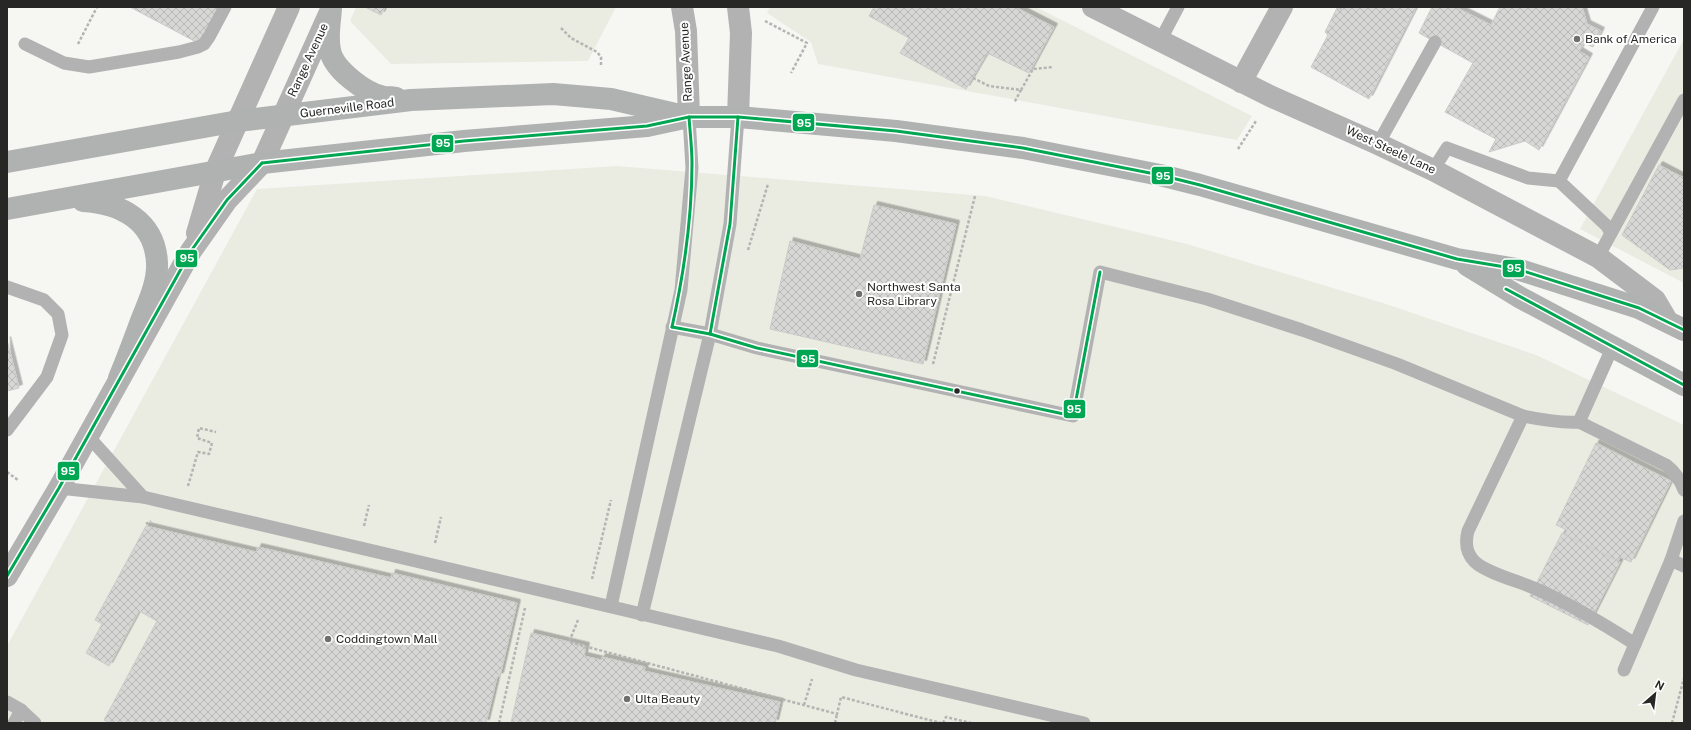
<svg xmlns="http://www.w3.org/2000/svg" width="1691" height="730" viewBox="0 0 1691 730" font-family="'Public Sans',sans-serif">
	<defs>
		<pattern id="building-cross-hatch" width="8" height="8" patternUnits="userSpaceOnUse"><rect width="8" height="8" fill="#d7d8d5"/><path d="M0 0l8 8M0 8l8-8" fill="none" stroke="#b9b9b7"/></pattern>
		<filter id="shadow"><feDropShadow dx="3.5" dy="-3.5" stdDeviation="0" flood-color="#0004"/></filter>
	</defs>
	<rect width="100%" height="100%" fill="#f6f7f3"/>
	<g fill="#eaece2">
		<polygon points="356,7 616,7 588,61 391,64 350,21"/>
		<polygon points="770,7 1036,7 1252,116 1237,140 818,64 811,42 767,13"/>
		<polygon points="1684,39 1684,283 1580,229"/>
		<polygon points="617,166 985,196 1187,244 1386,304 1536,355 1684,425 1684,723 7,723 7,646 257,189"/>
	</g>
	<g fill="url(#building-cross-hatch)" stroke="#cacbc8" filter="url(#shadow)">
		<polygon points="130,7 220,7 200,44"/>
		<polygon points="365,7 385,7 381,15"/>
		<polygon points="874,7 1015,7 1054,27 1029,73 987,53 966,89 900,53 909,38 869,16"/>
		<polygon points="1342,7 1416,7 1369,99 1311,67 1328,35 1325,32 1337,8 1341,10"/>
		<polygon points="1432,7 1455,7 1491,25 1500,7 1582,7 1587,24 1601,31 1593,47 1584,43 1579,51 1589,57 1539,150 1525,141 1489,152 1496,139 1445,112 1473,63 1419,33"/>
		<polygon points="1659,165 1684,178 1684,268 1670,270 1622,235"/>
		<polygon points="874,205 956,224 923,364 770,329 790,241 860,259"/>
		<polygon points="7,340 19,388 7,391"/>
		<polygon points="1596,443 1671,481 1631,562 1620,557 1618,561 1565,535 1567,530 1556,525"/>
		<polygon points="146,526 256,552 258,547 391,578 392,573 517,603 500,676 497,677 486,723 110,723 104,720 157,621 139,611 109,666 86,653 102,624 95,620"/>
		<polygon points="1562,533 1620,562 1588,625 1530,596"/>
		<polygon points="531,633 586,646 584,656 601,660 602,657 645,667 644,671 780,702 775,723 511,723"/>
	</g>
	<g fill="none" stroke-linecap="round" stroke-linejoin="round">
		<g stroke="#b4b4b2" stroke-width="2.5" stroke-dasharray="3 2" stroke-linecap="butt">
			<polyline points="765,21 807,43 791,73"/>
			<polyline points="561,28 571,38 597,52 601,57 601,67"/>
			<polyline points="78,44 97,7"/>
			<polyline points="973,78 989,86 1021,90 1014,103"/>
			<polyline points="1021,90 1033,69 1053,67"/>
			<polyline points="1238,149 1256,121"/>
			<polyline points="748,250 768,184"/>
			<polyline points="933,364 975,196"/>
			<polyline points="7,472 18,480"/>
			<polyline points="188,486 198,452 209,454 212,443 197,438 199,428 216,432"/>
			<polyline points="146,524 151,521"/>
			<polyline points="364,526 369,505"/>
			<polyline points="435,543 441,517"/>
			<polyline points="592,579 611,500"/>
			<polyline points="578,620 569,642 837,714 841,697 941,723"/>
			<polyline points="804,705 812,679"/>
			<polyline points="499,723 525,608"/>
			<polyline points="835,723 837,714"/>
			<polyline points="943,723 946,717 971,723"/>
			<polyline points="1672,723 1684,678"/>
		</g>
		<g stroke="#b2b2b2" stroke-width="13">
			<polyline points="1160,41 1178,7"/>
			<polyline points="25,44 64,63 89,67 179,52 198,47 204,44 209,37 225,7"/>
			<polyline points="1378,144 1435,42"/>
			<polyline points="1433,170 1447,148 1528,178 1559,181 1653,7"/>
			<polyline points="1559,181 1607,226 1611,233"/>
			<polyline points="1598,257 1684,100"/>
			<polyline points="7,287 44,300 58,314 62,335 47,377 7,430"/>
			<path d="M672 327 710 334 757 348 1073 416 1100 272 1207 299 1302 330 1397 364 1523 416C1542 420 1560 423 1579 422L1613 346"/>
			<path d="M1523 416 1468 531C1465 543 1466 553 1475 562 1487 573 1518 581 1534 588 1569 603 1602 623 1635 644"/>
			<path d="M1579 422 1666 465C1675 472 1680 479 1684 490"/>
			<polyline points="88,436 143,497"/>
			<polyline points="59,488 143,497 778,646 856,670 1084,723"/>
			<polyline points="1684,521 1671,560 1684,566"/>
			<polyline points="611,606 681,290 692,168 689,117"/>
			<polyline points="642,615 710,334 730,224 738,117"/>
			<polyline points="1624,670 1671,560"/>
			<polyline points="7,702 21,710 35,723"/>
			<polyline points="14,723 21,710"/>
		</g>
		<g stroke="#b2b2b2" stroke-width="22">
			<polyline points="682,7 686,31 689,117"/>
			<polyline points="738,7 741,33 738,117"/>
			<polyline points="1241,82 1282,7"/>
		</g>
		<g stroke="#b2b2b2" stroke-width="22">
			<polyline points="1093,7 1270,96 1378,144 1433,170 1598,257 1655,300 1668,322"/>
			<polyline points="197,233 215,172 289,7"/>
			<polyline points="7,576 59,488 191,251 227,200 262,163 330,12"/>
		</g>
		<g stroke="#b0b1b1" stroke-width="22">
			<path d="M331 9C330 22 327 37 330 50 333 69 365 93 384 97 388 97 392 97 396 98"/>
			<polyline points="7,162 238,121 411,100 553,94 611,99 684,116"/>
			<path d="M83 201C121 203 155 221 157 263 158 283 148 303 141 321 134 340 127 359 119 378"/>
			<polyline points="7,209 262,163 464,141 647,126 689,117 738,117 896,131 1023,148 1160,175 1200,185 1457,259 1517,269 1639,308 1684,330"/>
			<polyline points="1467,265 1521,298 1684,385"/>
		</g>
		<defs>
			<g id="bus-1">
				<polyline points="262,163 464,141 647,126 689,117 738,117 896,131 1023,148 1160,175 1200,185 1457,259 1517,269 1639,308 1684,330"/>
				<polyline points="1506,289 1684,385"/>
				<polyline points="672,327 710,334 757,348 1073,416 1100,272"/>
				<path d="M672 327C684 273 692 219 692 163 692 148 690 132 689 117"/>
				<polyline points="710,334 730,224 738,117"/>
				<polyline points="7,576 59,488 191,251 227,200 262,163"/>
			</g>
		</defs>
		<use href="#bus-1" stroke="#fff" stroke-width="6"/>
		<use href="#bus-1" stroke="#00a651" stroke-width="3"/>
	</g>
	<g fill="#6f706d" stroke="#fff" stroke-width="1.5">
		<circle cx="1577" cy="39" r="4"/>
		<circle cx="859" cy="294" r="4"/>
		<circle cx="328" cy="639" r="4"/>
		<circle cx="627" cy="699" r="4"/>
	</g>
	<circle fill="#272725" stroke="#fff" stroke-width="1.5" cx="957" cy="391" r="3.5"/>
	<g text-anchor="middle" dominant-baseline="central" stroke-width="4" stroke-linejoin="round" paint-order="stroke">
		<g font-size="12" fill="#272725" stroke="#fff" text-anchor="start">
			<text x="1585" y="39">Bank of America</text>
			<text x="867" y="287">Northwest Santa<tspan x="867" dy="14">Rosa Library</tspan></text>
			<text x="336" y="639">Coddingtown Mall</text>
			<text x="635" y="699">Ulta Beauty</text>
		</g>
		<g font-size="12" fill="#272725" stroke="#fff">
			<text transform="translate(308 60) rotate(-65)">Range Avenue</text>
			<text transform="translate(686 62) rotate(-93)">Range Avenue</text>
			<text transform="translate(347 108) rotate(-7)">Guerneville Road</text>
			<text transform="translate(1391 150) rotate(25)">West Steele Lane</text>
		</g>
	</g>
	<g stroke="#fff" stroke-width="1.5">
		<rect x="792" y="113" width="23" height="19" rx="4" fill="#00a651"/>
		<rect x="431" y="134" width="23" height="19" rx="4" fill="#00a651"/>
		<rect x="1151" y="166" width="23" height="19" rx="4" fill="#00a651"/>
		<rect x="175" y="249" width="23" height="19" rx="4" fill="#00a651"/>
		<rect x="1502" y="259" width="23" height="19" rx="4" fill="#00a651"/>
		<rect x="796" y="349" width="23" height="19" rx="4" fill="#00a651"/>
		<rect x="1063" y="399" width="23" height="20" rx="4" fill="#00a651"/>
		<rect x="57" y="461" width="23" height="20" rx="4" fill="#00a651"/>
	</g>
	<g font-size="11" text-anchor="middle" font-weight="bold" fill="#fff">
		<text x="804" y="127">95</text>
		<text x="443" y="147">95</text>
		<text x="1163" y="180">95</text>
		<text x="187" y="262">95</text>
		<text x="1514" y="272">95</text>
		<text x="808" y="363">95</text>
		<text x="1074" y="413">95</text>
		<text x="68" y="475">95</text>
	</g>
	<rect width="1691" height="730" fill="none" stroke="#272725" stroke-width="16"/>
	<g transform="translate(1655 694) rotate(28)" stroke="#ffffff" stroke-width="3" paint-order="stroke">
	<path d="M0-3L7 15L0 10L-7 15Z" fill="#272725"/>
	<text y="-6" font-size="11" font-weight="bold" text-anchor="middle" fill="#272725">N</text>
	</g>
</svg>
